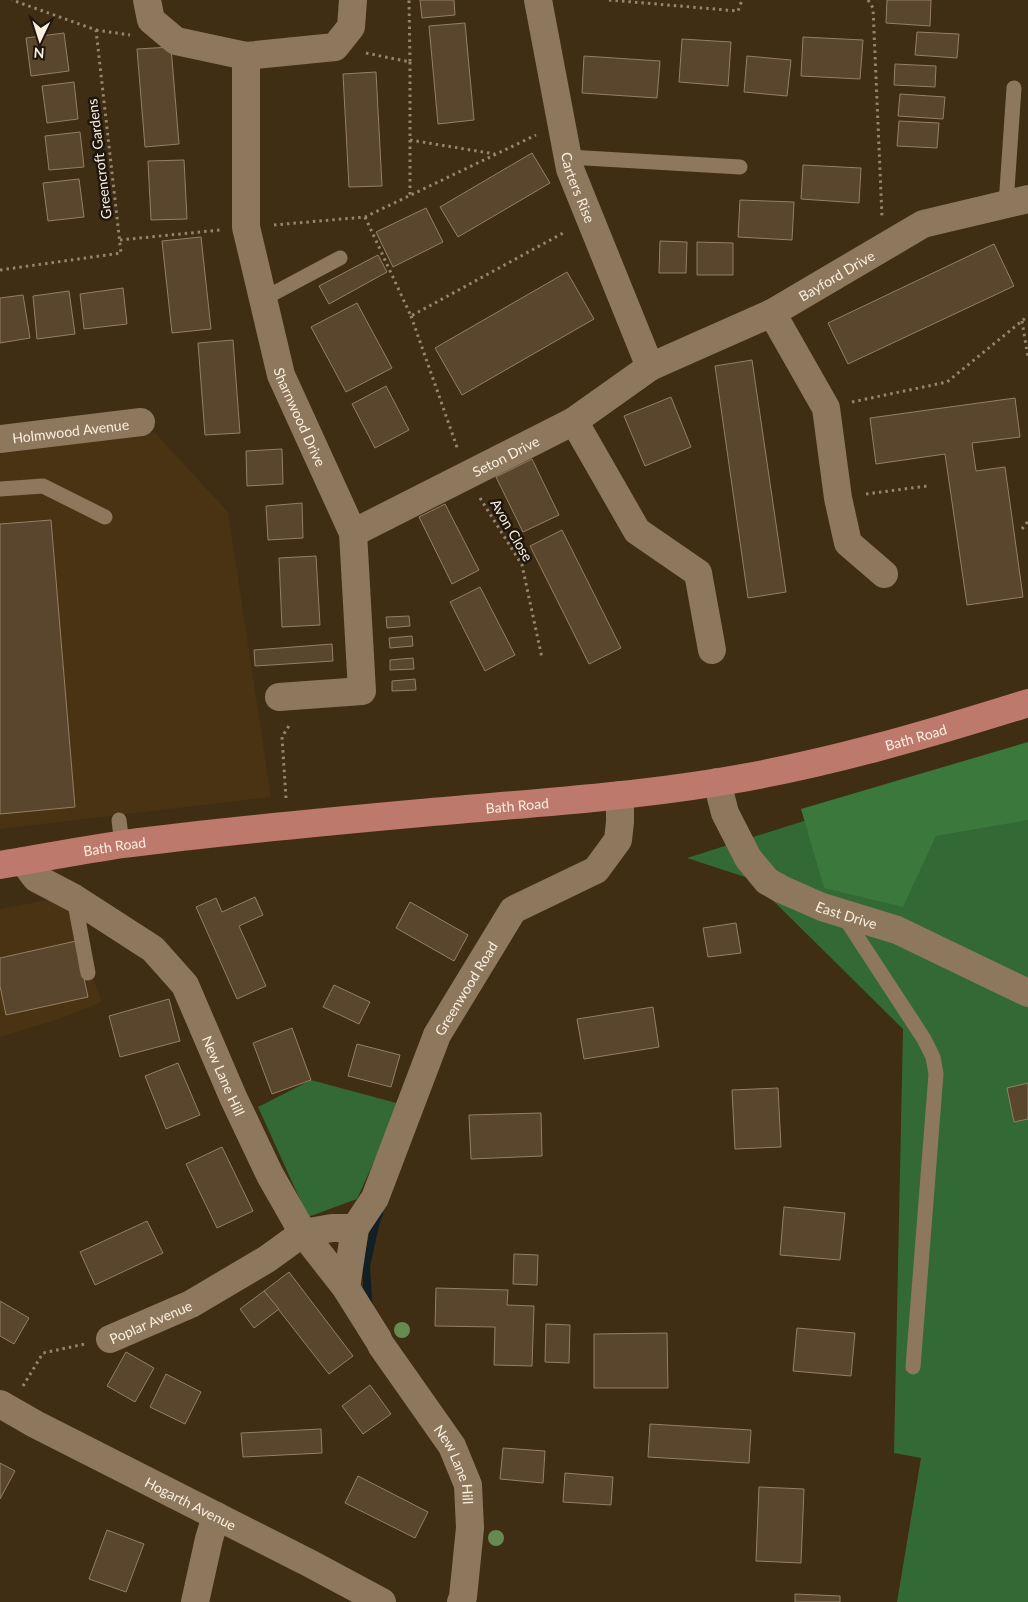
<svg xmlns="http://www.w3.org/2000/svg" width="1028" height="1602" viewBox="0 0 1028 1602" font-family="Lato,sans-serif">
	<rect width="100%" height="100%" fill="#3f2d14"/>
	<g fill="#493313">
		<polygon points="155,433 228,512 271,797 0,829 0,454"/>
		<polygon points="63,897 102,1002 59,1019 0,1037 0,909"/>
	</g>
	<g fill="#336934">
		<polygon points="1028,750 1028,1602 897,1602 921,1458 894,1453 903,1029 751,879 687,858"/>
		<polygon points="311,1080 400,1104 357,1199 308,1217 258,1107"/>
	</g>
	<polygon fill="#3a783c" points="1028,742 1028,820 936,836 903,907 824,888 801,809"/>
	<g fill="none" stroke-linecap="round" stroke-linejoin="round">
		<polyline stroke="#112024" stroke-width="8" points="369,1305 368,1300 366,1266 376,1221 379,1214"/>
	</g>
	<g fill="#59462d" stroke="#957f65">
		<polygon points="420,0 454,0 455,15 422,18"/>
		<polygon points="887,0 931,0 930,26 886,23"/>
		<polygon points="465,23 474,120 438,124 429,26"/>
		<polygon points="917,32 959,34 957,58 915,55"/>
		<polygon points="64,33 69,71 31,76 26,38"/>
		<polygon points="803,37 863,40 860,79 801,76"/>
		<polygon points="682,39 731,42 728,86 679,82"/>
		<polygon points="171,47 179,144 145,147 137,49"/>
		<polygon points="584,56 660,61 657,98 582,93"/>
		<polygon points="747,56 791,60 787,96 744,92"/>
		<polygon points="895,64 936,66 935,87 894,85"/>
		<polygon points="376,72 382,186 349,187 343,74"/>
		<polygon points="74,82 78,119 47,123 42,86"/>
		<polygon points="900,94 945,97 943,119 898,116"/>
		<polygon points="899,121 939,123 937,148 897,146"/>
		<polygon points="80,132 84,167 49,170 45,136"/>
		<polygon points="532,153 550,183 458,237 440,207"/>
		<polygon points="184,160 187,219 151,220 148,161"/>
		<polygon points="803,165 861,168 859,203 801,199"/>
		<polygon points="79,179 84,217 48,221 43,183"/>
		<polygon points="740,200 794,202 792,240 738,237"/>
		<polygon points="426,208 443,242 393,267 376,232"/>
		<polygon points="201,237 211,329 172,333 162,241"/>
		<polygon points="660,241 687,242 686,273 659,273"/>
		<polygon points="697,242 733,243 733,275 697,275"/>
		<polygon points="994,244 1014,286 848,364 828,323"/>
		<polygon points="378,255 387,272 329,304 319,286"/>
		<polygon points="567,272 594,319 462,395 435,348"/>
		<polygon points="123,288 127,324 84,329 80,294"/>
		<polygon points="69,291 75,334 37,339 33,296"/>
		<polygon points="23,295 30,338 0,343 0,298"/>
		<polygon points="357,303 392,368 346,392 311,327"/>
		<polygon points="233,340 240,433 205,435 198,343"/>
		<polygon points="752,360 786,592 748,598 715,366"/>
		<polygon points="386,386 409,430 375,448 352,404"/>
		<polygon points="671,397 691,447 645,466 624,416"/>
		<polygon points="1015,398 1020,437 972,443 976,471 1005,467 1023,597 967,605 945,454 876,464 870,418"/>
		<polygon points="282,449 283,484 247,486 246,451"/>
		<polygon points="532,459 559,515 523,532 496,477"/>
		<polygon points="302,503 303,538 268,540 266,506"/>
		<polygon points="445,504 479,570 452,584 419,517"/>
		<polygon points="51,520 75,807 0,814 0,524"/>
		<polygon points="562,530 621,648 589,664 530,546"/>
		<polygon points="316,556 320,625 282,627 279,558"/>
		<polygon points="480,587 515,655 485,671 450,602"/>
		<polygon points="409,616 410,626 387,628 386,617"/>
		<polygon points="412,636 413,646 390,648 389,638"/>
		<polygon points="332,644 333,661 255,666 254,650"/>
		<polygon points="413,658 414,669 390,670 390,660"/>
		<polygon points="415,679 416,690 392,691 392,681"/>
		<polygon points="255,897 263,915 239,926 266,986 237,999 196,907 216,898 222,912"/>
		<polygon points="410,902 468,935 454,961 396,928"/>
		<polygon points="736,923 741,953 708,957 703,928"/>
		<polygon points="76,941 88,997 6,1015 0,986 0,958"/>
		<polygon points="334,985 370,1002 359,1024 323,1007"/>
		<polygon points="169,999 180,1041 120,1057 109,1016"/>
		<polygon points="653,1007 659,1047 584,1059 577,1019"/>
		<polygon points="292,1028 311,1080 272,1094 253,1043"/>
		<polygon points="357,1044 400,1055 391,1087 348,1076"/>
		<polygon points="178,1063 200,1115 166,1129 145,1076"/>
		<polygon points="1028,1083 1028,1119 1014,1122 1007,1088"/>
		<polygon points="778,1088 781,1147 735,1149 732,1090"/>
		<polygon points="541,1113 542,1156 471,1159 469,1115"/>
		<polygon points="222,1147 253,1211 217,1228 186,1164"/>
		<polygon points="784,1207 845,1213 840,1260 780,1255"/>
		<polygon points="147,1221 163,1253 95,1285 80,1252"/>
		<polygon points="514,1254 538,1255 537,1285 513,1284"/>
		<polygon points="289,1272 353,1356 329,1374 264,1291"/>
		<polygon points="436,1288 508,1290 507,1305 534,1306 532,1366 494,1365 495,1327 435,1326"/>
		<polygon points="264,1291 279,1309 254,1328 240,1309"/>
		<polygon points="0,1301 29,1318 14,1344 0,1336"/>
		<polygon points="546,1324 570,1325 569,1363 545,1362"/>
		<polygon points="797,1328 855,1333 851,1376 793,1371"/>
		<polygon points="667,1333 668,1388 594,1388 594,1334"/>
		<polygon points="126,1352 154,1368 135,1402 107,1386"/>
		<polygon points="166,1374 201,1392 185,1424 150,1407"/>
		<polygon points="370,1385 391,1414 363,1434 342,1406"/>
		<polygon points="650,1424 751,1430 749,1463 648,1457"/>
		<polygon points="321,1429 322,1453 243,1457 241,1433"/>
		<polygon points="503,1448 545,1451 543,1483 500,1479"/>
		<polygon points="0,1463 15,1471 0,1499"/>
		<polygon points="565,1473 613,1477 611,1505 563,1502"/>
		<polygon points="358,1476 428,1512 415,1538 345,1503"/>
		<polygon points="759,1487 804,1489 801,1563 756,1561"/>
		<polygon points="107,1530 144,1544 126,1592 89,1579"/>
		<polygon points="795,1594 840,1596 840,1602 795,1602"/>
	</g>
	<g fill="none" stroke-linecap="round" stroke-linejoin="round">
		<g stroke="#948571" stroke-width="3" stroke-dasharray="2.5 4" stroke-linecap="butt">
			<polyline points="609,0 738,11 742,0"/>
			<polyline points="868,0 873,8 882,217"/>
			<polyline points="96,30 130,35"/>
			<polyline points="366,53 410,62 409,0"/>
			<polyline points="410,62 410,195"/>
			<polyline points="410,140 495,154"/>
			<polyline points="365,217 411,316 565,232"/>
			<polyline points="274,225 365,217 536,135"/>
			<polyline points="120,240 220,230"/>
			<polyline points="0,270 121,253 96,30 12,0"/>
			<polyline points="411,316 458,450"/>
			<polyline points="1022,321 1028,358"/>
			<polyline points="852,402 947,382 1028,316"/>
			<polyline points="866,494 927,486"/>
			<polyline points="480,498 522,565 542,658"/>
			<polyline points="1022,529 1028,521"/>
			<polyline points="286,798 282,737 290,724"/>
			<polyline points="23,1386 43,1353 85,1344"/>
		</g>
		<g stroke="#8d785d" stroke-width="15">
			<polyline points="568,157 740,167"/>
			<polyline points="1006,204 1014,88"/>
			<polyline points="263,299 340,258"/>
			<polyline points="0,489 43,486 105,517"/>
			<polyline points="119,820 122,844"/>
			<polyline points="74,898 88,973"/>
			<polyline points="843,915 924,1039 933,1057 936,1074 913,1367"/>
		</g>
		<g stroke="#8d785d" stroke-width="28">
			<polyline points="147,0 151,20 176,41 246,56 335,47 351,27 353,0"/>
			<path id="s1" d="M538 0 570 169 650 367"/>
			<path id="s2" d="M246 56V227L281 375 353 533 362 691 279 697"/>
			<polyline points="772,313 826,408 838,498 848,543 884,574"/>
			<polyline points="574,421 637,531 698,573 712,650"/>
			<path id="s3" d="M0 439 141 422"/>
			<path id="s4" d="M353 533 574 421 650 367 772 313 923 224 1028 199"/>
			<path id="s5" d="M717 782 725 813 748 858 767 881 781 889 822 907 897 930 1028 993"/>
			<path id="s6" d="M23 861 36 878 74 898 153 949 185 985 233 1097 270 1175 303 1233 346 1288 378 1339"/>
			<path id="s7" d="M346 1288 355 1228 375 1198 437 1035 513 910 596 870 618 840 620 822V795"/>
			<path id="s8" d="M110 1339 191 1304 267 1259 303 1233 332 1228H355"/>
			<path id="s9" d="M381 1345 452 1446 468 1485 470 1528 463 1597 461 1602"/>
			<path id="s10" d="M0 1404 35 1424 311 1564 382 1602"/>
			<polyline points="195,1602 209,1539 216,1516"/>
		</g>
		<path stroke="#bd796b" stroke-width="28" id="s11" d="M0 865C41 858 83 850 124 844 223 831 322 822 421 813 520 804 620 798 719 782 824 765 926 735 1028 703"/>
	</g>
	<g fill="#658b52">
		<circle cx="402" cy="1330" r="8"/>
		<circle cx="496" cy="1538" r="8"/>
	</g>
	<g text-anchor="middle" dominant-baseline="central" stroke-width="5" stroke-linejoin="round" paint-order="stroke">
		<g font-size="14" fill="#fbefe0" stroke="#1f170d">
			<text transform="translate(99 159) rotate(-97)">Greencroft Gardens</text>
			<text stroke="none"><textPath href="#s1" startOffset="192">Carters Rise</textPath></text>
			<text stroke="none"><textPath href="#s4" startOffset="549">Bayford Drive</textPath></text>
			<text stroke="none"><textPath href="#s2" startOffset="369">Sharnwood Drive</textPath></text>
			<text stroke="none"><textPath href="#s3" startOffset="71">Holmwood Avenue</textPath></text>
			<text stroke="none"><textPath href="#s4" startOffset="171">Seton Drive</textPath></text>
			<text transform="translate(512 530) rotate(60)">Avon Close</text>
			<text stroke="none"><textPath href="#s11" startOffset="926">Bath Road</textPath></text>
			<text stroke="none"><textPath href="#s11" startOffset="521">Bath Road</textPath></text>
			<text stroke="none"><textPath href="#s11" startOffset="116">Bath Road</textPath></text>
			<text stroke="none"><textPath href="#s5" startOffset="199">East Drive</textPath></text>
			<text stroke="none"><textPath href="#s7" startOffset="326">Greenwood Road</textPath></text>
			<text stroke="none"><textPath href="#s6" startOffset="305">New Lane Hill</textPath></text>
			<text stroke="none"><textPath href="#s8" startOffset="44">Poplar Avenue</textPath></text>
			<text stroke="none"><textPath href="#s9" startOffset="142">New Lane Hill</textPath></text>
			<text stroke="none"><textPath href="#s10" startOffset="215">Hogarth Avenue</textPath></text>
		</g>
	</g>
	<g transform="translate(40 40) rotate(184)" stroke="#1f170d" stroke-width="4" paint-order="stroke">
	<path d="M0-4L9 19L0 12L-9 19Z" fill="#fbefe0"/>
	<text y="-8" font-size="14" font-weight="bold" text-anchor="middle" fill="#fbefe0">N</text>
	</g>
</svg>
